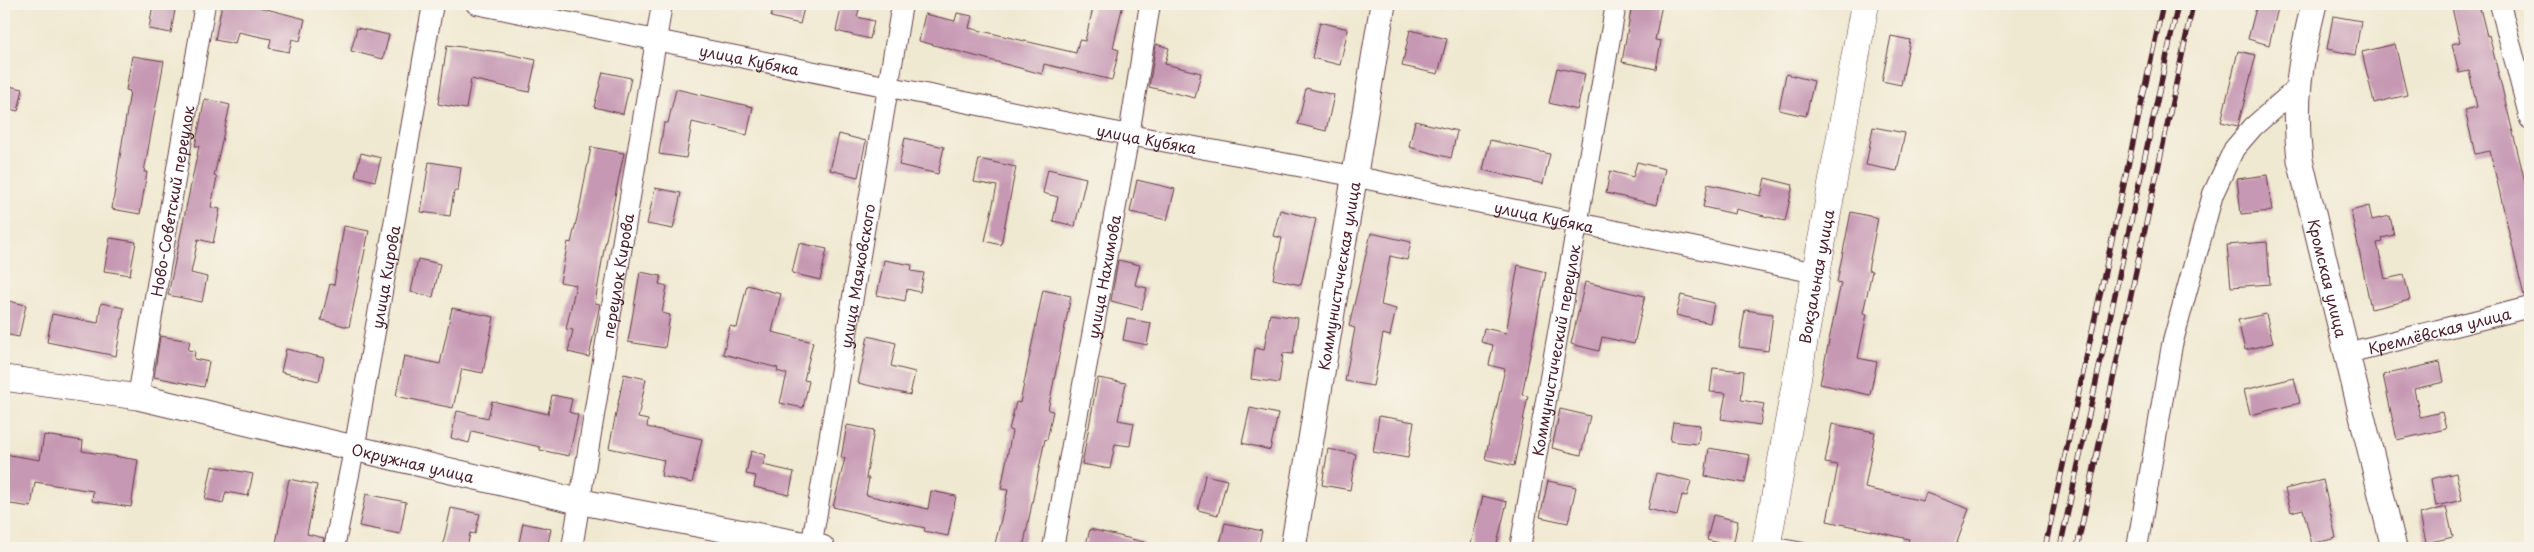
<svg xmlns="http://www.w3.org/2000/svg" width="2534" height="552" viewBox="0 0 2534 552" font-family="'Playpen Sans',sans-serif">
	<rect width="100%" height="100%" fill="#f7f3e8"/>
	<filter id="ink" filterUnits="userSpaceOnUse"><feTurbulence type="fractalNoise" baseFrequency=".02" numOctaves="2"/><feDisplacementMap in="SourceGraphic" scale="10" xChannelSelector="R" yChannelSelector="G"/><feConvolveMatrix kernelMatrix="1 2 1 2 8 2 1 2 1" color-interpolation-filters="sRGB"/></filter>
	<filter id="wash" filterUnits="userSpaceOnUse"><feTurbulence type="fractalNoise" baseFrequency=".0096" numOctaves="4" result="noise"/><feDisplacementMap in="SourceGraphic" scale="20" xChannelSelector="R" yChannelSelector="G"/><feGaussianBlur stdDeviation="1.12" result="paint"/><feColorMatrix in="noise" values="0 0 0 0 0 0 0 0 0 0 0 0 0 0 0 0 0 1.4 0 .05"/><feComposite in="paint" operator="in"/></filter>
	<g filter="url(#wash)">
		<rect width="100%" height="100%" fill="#f0e9d1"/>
		<g id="blocks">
			<g fill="#c698b3">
				<polygon points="153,4 176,4 171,33 149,29"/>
				<polygon points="222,4 247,4 305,19 300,41 292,39 289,52 269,48 271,39 238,32 235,44 215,40"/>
				<polygon points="774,4 805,4 800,24 771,17"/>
				<polygon points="842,4 860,6 857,17 874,21 870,39 836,31"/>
				<polygon points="1094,4 1123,4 1113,48 1119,50 1112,80 1044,64 1042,74 919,41 925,14 955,21 957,13 972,16 969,28 1076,53 1079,40 1085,41"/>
				<polygon points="1632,4 1662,4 1655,40 1661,41 1656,69 1622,62"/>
				<polygon points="2257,4 2278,8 2269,45 2248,39"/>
				<polygon points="2451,4 2479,4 2487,36 2489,35 2530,202 2530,295 2524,296 2490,151 2475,154 2465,110 2477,107 2469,71 2459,73 2452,44 2460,42"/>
				<polygon points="2333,16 2361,21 2355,55 2327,49"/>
				<polygon points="1320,22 1348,29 1340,65 1312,58"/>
				<polygon points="357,28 389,35 383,59 351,51"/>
				<polygon points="1410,30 1447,39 1438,74 1402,66"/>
				<polygon points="1891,36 1910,40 1901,85 1882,81"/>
				<polygon points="1156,44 1169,48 1165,64 1201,73 1195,98 1149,87"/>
				<polygon points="2395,44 2407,95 2374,103 2362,52"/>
				<polygon points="447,45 499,52 536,60 529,92 471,79 466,109 438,104"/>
				<polygon points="2238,51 2256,55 2238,126 2221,122"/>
				<polygon points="132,56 164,61 144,172 147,172 140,214 112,209 130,91 126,90"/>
				<polygon points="1557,68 1585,74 1577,110 1549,103"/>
				<polygon points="603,72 631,78 623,114 594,107"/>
				<polygon points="1786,74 1814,81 1806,116 1779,110"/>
				<polygon points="4,85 23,89 18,111 4,108"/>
				<polygon points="1306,88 1334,95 1326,131 1298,124"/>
				<polygon points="676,89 753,107 747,135 692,122 686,158 659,154 664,123 668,123"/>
				<polygon points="205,99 230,105 214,176 217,177 211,207 220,209 213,243 198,239 191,273 207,277 202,302 168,295 199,146 195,146"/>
				<polygon points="1415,121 1457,131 1451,158 1409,147"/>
				<polygon points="1873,127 1905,133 1897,171 1866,165"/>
				<polygon points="839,134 866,141 858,177 830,170"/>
				<polygon points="905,138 944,147 938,174 899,165"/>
				<polygon points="1490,140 1550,154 1543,184 1483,170"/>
				<polygon points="591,147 624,153 604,249 595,303 600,304 589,357 568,352 573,330 566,329 576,285 560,282 568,242 571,243 580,205"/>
				<polygon points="361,153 381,158 375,181 355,176"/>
				<polygon points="979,159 1016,167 1001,245 985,241 997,186 974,182"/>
				<polygon points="429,162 461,167 458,191 454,191 450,216 421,212"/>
				<polygon points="1637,162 1665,169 1657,205 1606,193 1610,171 1633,177"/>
				<polygon points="1048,169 1086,178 1075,226 1053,221 1058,197 1043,193"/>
				<polygon points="2267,175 2272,211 2241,214 2237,179"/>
				<polygon points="1765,178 1793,185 1785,221 1736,209 1735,214 1703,207 1708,184 1761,196"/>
				<polygon points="1137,180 1175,189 1167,220 1130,212"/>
				<polygon points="655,188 681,193 673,229 647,224"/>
				<polygon points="2369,206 2372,220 2390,216 2394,235 2382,238 2383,242 2377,243 2385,279 2404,275 2410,300 2371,309 2351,211"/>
				<polygon points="1280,210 1316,219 1301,285 1273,279 1282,238 1273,236"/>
				<polygon points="1851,212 1878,218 1868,270 1872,271 1863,313 1867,314 1858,358 1877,362 1870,395 1820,384 1841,283 1837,282"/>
				<polygon points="344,226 369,231 349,327 321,320 330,284 334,285"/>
				<polygon points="1371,233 1411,242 1407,260 1390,256 1381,305 1396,309 1390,336 1383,334 1373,386 1345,381 1355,328 1349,326"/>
				<polygon points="110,238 136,242 130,275 104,271"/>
				<polygon points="2267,242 2270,284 2231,287 2227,245"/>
				<polygon points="799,243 827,249 820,280 792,273"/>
				<polygon points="418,259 440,264 433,297 411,292"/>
				<polygon points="884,260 912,265 911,271 924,273 920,292 907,289 905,301 877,295"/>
				<polygon points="1118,260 1140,265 1135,285 1147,288 1142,309 1111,301"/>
				<polygon points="1518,265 1546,272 1522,395 1528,396 1514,466 1485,459 1505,369 1489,365 1493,345 1481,342 1484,328 1506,333"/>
				<polygon points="640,272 661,276 659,284 667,286 662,313 670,315 665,348 628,342"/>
				<polygon points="1585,282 1645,296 1634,344 1602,337 1599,351 1571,344"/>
				<polygon points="747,285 781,294 772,332 813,342 804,380 809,381 803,408 780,403 787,374 777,371 778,368 723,354 730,326 737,328"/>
				<polygon points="1043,290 1071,296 1048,410 1053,411 1047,440 1045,439 1023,548 1012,548 995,544 1008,490 1001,489 1012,431 1009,430 1016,402 1020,403"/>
				<polygon points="1681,295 1714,303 1710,323 1676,315"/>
				<polygon points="4,300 26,305 19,337 4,334"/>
				<polygon points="101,303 124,308 116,356 47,342 52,314 98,323"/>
				<polygon points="452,308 494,317 483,373 462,369 453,408 396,396 404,356 440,364"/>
				<polygon points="1745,310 1773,314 1768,351 1739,347"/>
				<polygon points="1270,314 1298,318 1293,354 1283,353 1279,383 1251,379 1255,348 1264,350"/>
				<polygon points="2266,314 2273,343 2245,350 2238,320"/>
				<polygon points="1127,319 1151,323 1147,345 1123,340"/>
				<polygon points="160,336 190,341 188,350 195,351 194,359 209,362 204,387 154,377"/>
				<polygon points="868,336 896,343 891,366 915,372 910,395 858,383"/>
				<polygon points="286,349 324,358 319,381 281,372"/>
				<polygon points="2440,362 2444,382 2414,389 2420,417 2442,412 2446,429 2397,440 2383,375"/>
				<polygon points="1713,368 1744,371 1741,400 1764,404 1760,425 1721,419 1726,393 1710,392"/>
				<polygon points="624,374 646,379 638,418 648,420 647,427 702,439 692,483 661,476 664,460 609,448"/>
				<polygon points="1098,378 1126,383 1118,420 1134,423 1130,446 1115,444 1110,469 1082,464"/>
				<polygon points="2294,378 2300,403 2250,415 2244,390"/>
				<polygon points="552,395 572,399 569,412 578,415 569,456 540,450 540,447 472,431 469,443 451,438 457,411 488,418 492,401 548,414"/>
				<polygon points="1250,408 1278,414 1270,450 1242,443"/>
				<polygon points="1560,409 1590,416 1581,455 1552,448"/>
				<polygon points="1379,416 1414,422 1408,458 1373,452"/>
				<polygon points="1673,422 1700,425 1698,444 1670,441"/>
				<polygon points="1832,424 1875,432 1865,488 1923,501 1926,493 1969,509 1955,548 1906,548 1909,539 1827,521 1838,465 1825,463"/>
				<polygon points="847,425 874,430 866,478 869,478 866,495 928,509 931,491 956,496 948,536 924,531 925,528 833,507 845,458 841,458"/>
				<polygon points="44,435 83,441 82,451 138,460 131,507 92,501 93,491 35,482 31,507 4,503 4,454 40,460"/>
				<polygon points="1709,448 1750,455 1745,483 1705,476"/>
				<polygon points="1328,449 1356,454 1350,490 1322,485"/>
				<polygon points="751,451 766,455 763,465 794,472 789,495 754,487 756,476 746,474"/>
				<polygon points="212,466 253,474 248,496 226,492 223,503 205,499"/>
				<polygon points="1656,473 1691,481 1687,496 1682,495 1677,516 1648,509"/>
				<polygon points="2456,473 2462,500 2436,506 2431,479"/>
				<polygon points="1205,475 1227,480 1218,515 1198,510"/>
				<polygon points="289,479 317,485 307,534 324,538 322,548 275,548"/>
				<polygon points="2323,480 2336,538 2312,544 2303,509 2291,512 2285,489"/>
				<polygon points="1548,481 1576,487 1568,523 1540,517"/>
				<polygon points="366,494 406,502 400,534 359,526"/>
				<polygon points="1483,496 1507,502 1496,548 1470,548"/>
				<polygon points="2446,507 2453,537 2426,543 2420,514"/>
				<polygon points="451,508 480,514 475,534 470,533 467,548 443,544"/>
				<polygon points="1713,515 1738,521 1733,546 1707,540"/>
				<polygon points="523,523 551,529 547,548 518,548"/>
				<polygon points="1225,523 1262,531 1258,548 1219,548"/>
				<polygon points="1090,529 1144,542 1143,548 1085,548"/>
			</g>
		</g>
	</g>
	<g filter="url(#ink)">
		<use href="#blocks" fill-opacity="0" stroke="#633d44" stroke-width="1"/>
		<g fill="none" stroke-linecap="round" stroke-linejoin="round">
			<defs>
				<polyline id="service" points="1768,542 1803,548"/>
				<g id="minor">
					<path id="s1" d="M476 4 1129 135 1353 176 1816 273"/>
					<polyline points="2500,4 2530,119"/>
					<path id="s2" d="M2347 353 2530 307"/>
					<path id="s3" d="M138 397 205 4"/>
					<path id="s4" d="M334 548 354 450 433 4"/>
					<path id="s5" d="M572 548 662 4"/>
					<path id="s6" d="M811 548 902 4"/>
					<path id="s7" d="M1053 548 1129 135 1150 4"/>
					<path id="s8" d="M1520 548 1616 4"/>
					<polyline points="2137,548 2172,345 2213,194 2234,149 2253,127 2297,88"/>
				</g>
				<g id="tertiary">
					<path id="s9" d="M2314 4C2300 61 2293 102 2300 160L2394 548"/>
					<path id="s10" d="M4 378 138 397 582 502 822 548"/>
					<path id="s11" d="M1293 548 1383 4"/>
				</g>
				<g id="secondary">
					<path id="s12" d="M1766 548 1865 4"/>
				</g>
			</defs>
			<use href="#service" stroke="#633d44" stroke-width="12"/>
			<use href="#minor" stroke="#633d44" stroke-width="22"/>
			<use href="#tertiary" stroke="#633d44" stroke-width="27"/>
			<use href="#secondary" stroke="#633d44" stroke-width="29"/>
			<use href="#service" stroke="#fff" stroke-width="10"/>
			<use href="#minor" stroke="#fff" stroke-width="20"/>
			<use href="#tertiary" stroke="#fff" stroke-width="25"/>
			<use href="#secondary" stroke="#fff" stroke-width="28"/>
			<defs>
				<g id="rail">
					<polyline points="2045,548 2163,4"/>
					<polyline points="2060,548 2178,4"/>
					<polyline points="2077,548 2193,4"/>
				</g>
			</defs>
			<use href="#rail" stroke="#4a1f2b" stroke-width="5.5"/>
			<use href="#rail" stroke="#f7f3e8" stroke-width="4" stroke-dasharray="11" stroke-linecap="butt"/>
		</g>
	</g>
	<g text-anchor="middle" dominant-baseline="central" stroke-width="4.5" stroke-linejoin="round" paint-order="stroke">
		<g font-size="15" fill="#4a1f2b" stroke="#f7f3e8">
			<text stroke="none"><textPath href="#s1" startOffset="279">улица Кубяка</textPath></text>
			<text stroke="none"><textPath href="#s1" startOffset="684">улица Кубяка</textPath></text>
			<text stroke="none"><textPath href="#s3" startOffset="199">Ново-Советский переулок</textPath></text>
			<text stroke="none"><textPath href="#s1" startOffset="1089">улица Кубяка</textPath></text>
			<text stroke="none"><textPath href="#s4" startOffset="276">улица Кирова</textPath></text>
			<text stroke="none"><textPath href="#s5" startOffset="276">переулок Кирова</textPath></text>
			<text stroke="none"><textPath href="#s6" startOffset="276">улица Маяковского</textPath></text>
			<text stroke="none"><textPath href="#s7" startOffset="276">улица Нахимова</textPath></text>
			<text stroke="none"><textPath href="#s11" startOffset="276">Коммунистическая улица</textPath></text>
			<text stroke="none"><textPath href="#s12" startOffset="276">Вокзальная улица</textPath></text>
			<text stroke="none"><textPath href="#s9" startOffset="279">Кромская улица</textPath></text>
			<text stroke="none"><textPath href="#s2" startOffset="95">Кремлёвская улица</textPath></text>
			<text stroke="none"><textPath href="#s8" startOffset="201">Коммунистический переулок</textPath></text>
			<text stroke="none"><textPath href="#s10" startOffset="418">Окружная улица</textPath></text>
		</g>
	</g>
	<rect width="2534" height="552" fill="none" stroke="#f7f3e8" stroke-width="20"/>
</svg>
